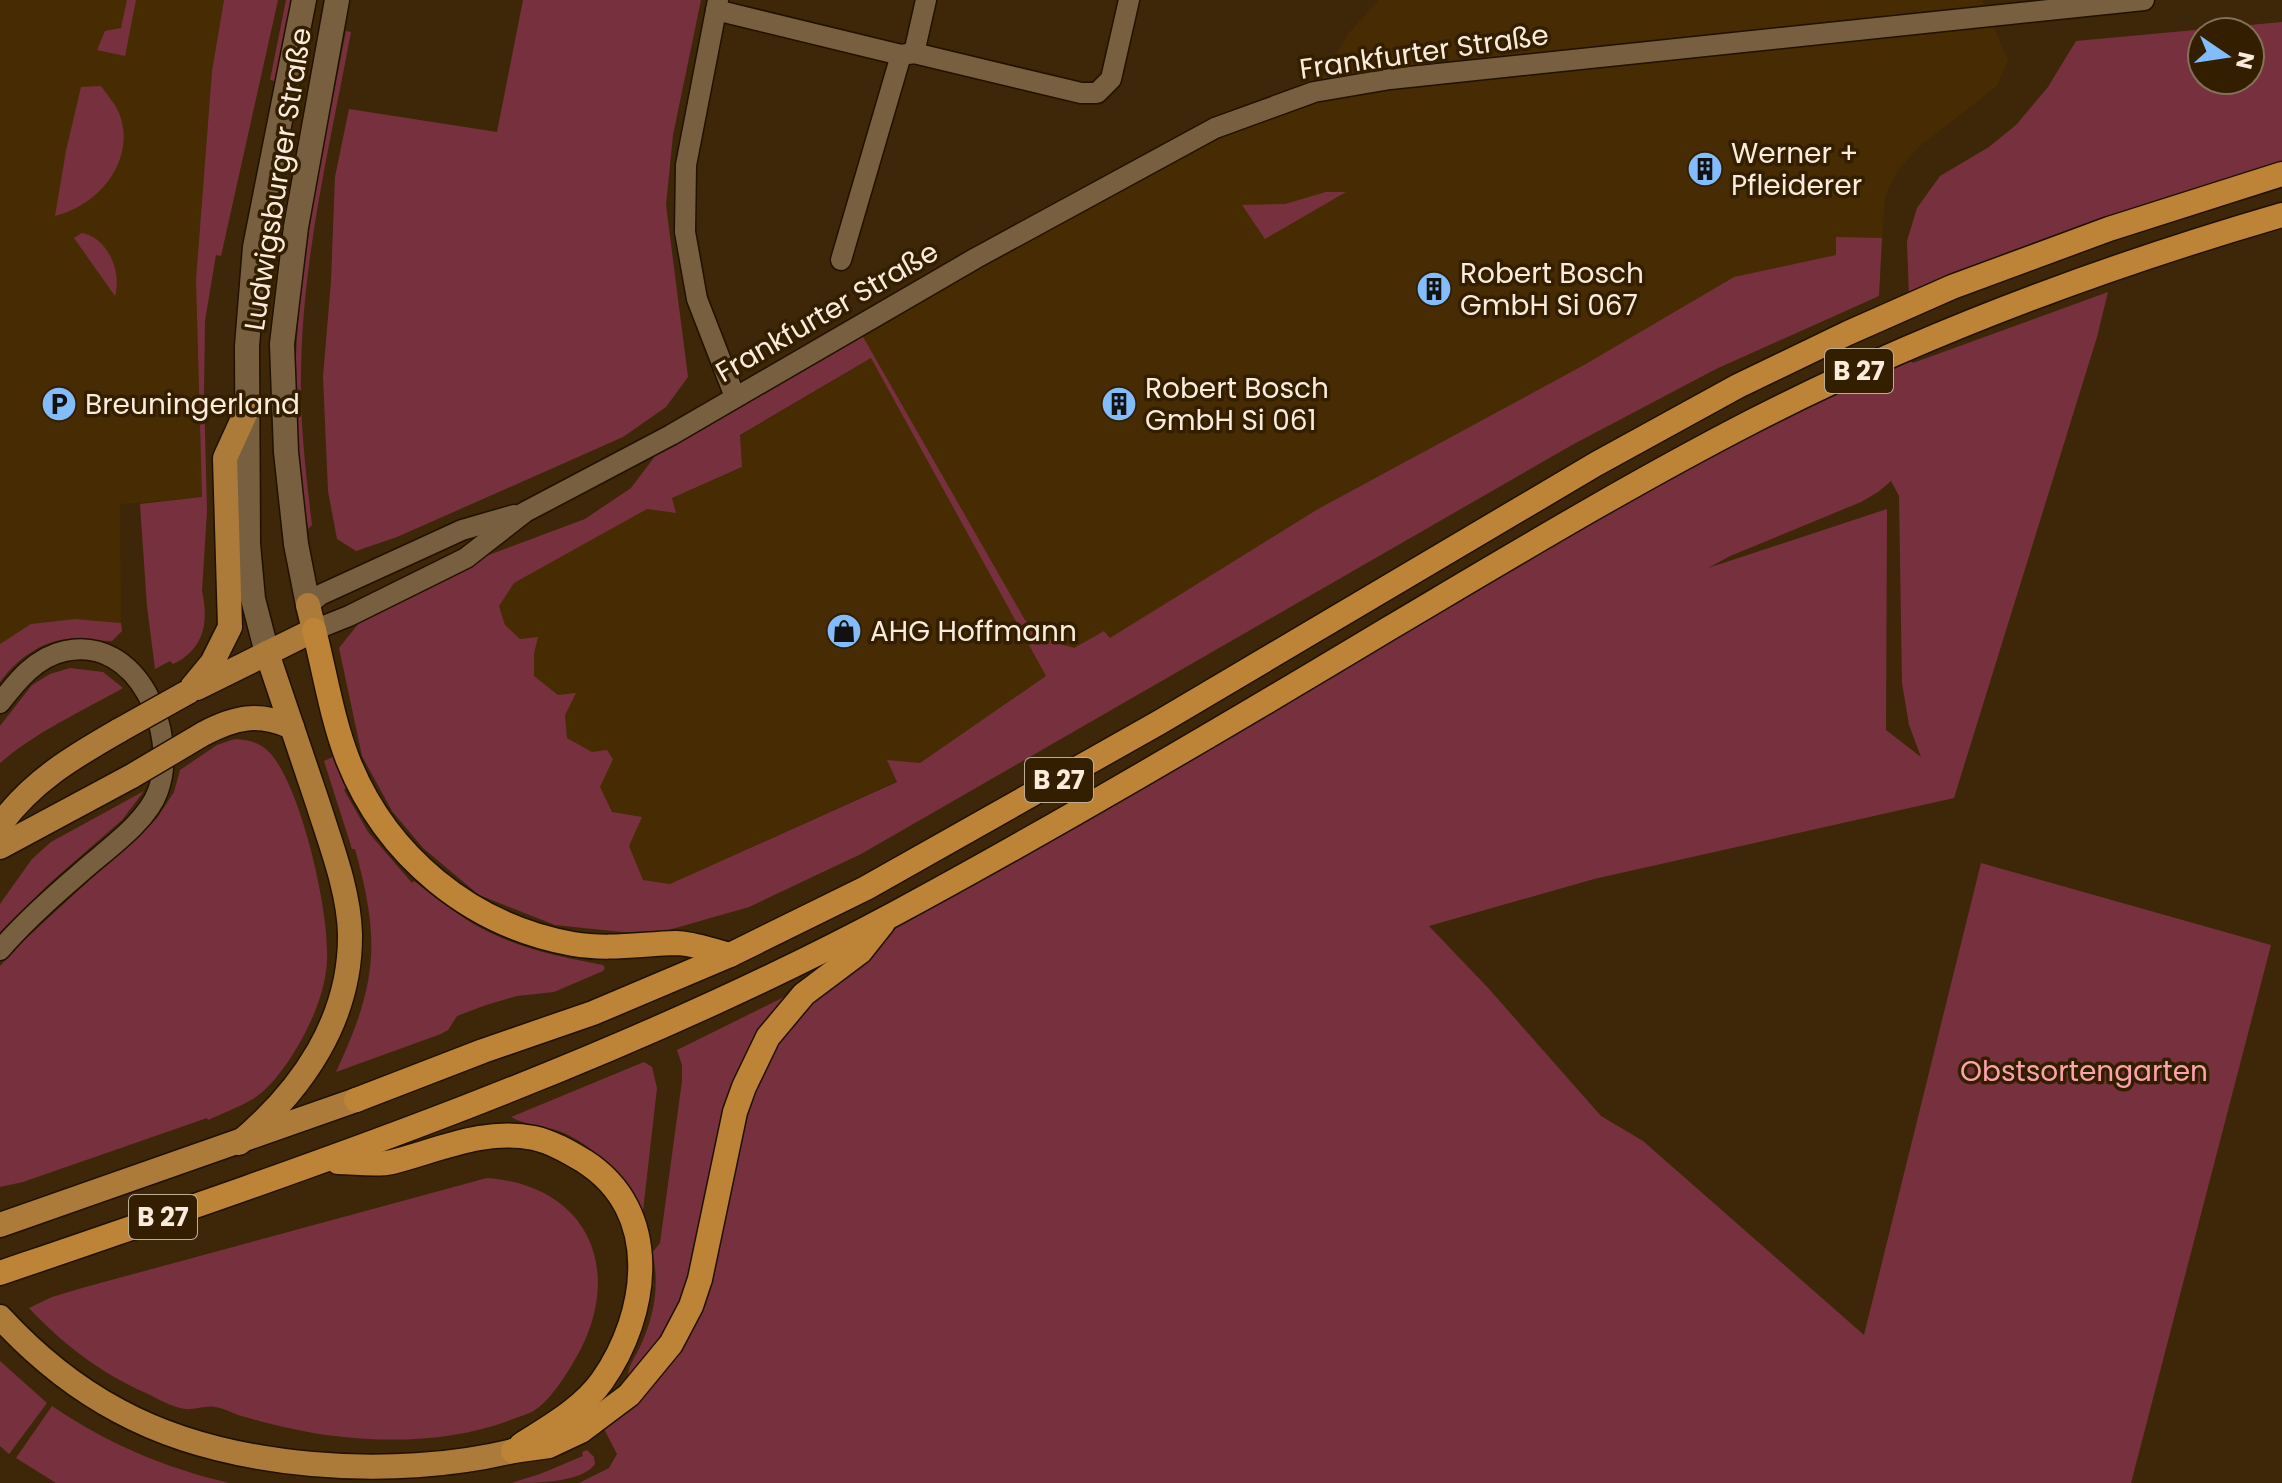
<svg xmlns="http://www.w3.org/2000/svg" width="2282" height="1483" viewBox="0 0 2282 1483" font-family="Poppins,sans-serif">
	<rect width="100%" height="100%" fill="#3e2708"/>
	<g fill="#472c03">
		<polygon points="0,0 224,0 212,71 196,280 202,498 120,504 121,623 75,619 32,624 0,644"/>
		<polygon points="1379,0 1982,0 2008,60 1997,86 1919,147 1898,170 1885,196 1882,238 1836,237 1837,255 1734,277 1584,365 1318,509 1109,639 1104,631 1074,648 1054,642 1025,620 874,356 872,359 1046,676 920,763 888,761 897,781 670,884 643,880 600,787 606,770 592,752 567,738 565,715 558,695 534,676 534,654 538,638 520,639 505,625 499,606 514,583 647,509 675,513 672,498 742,468 740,436 871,358 858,328 1073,207 1313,92 1348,34"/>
	</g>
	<g fill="#77313e" fill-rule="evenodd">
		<polygon points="127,0 136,0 125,56 97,50 105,31 121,28"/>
		<path d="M224 0H278L221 256 216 255 205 321 204 392 207 511 202 591C209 623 204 649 173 664L170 661 155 669 147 606 140 504 202 497 196 280 212 71Z"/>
		<polygon points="286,0 292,0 275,81 270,80"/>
		<polygon points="523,0 701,0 673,135 666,205 688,377 666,407 623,437 397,537 356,551 337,539 328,491 323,377 331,281 335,177 349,109 497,132"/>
		<path d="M2282 22V166L1909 297 1907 241 1917 208 1940 176 1989 147 2016 125 2048 87 2076 41ZM2202 32H2250V80H2202Z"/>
		<path d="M346 31 351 32C330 145 302 258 301 374 300 425 306 474 312 525L308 529C304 499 297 468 296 438 289 300 320 165 346 31Z"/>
		<path d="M101 86C107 95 115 103 119 113 137 159 100 205 55 216L66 151 81 87Z"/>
		<polygon points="1326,192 1346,192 1265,239 1242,205 1285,204"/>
		<path d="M82 233C108 238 122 272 115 296L74 238Z"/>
		<path d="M1836 237 1882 238 1879 296 1716 369 1572 445 861 854 749 907 651 935 555 925 479 895 423 848 392 811 362 756 339 648 359 623 470 562 585 519 631 488 671 435 858 328 1025 620 1054 642 1074 648 1104 631 1110 638 1318 509 1584 365 1734 277 1836 255ZM871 358 1046 676 920 763 887 760 897 782 670 884 643 880 629 846 642 817 612 812 600 787 613 759 607 750 592 752 567 738 565 715 576 693 558 695 534 676V654L538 637 520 639 505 625 499 606 514 583 647 509 676 513 672 498 742 467 740 435Z"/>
		<path d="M2108 292 2097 337 1954 798 1594 879 1429 926 1489 989 1601 1116 1643 1141 1864 1335 1981 863 2271 945 2131 1483H579L609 1468 617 1454 603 1427 671 1344 768 1037 888 918 1623 491 1899 353 1913 363ZM1891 481 1899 496 1902 683 1909 725 1921 757 1886 730 1887 509 1708 568 1730 556 1861 502 1878 492Z"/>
		<path d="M75 619 121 623 122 631 112 641C97 641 82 637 67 639 40 642 16 660 0 682V644L31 624Z"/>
		<path d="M70 668 103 672 123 688C81 712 37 731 0 763V726L32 685 50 674Z"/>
		<path d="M235 739C249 740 259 742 269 752 300 784 327 903 327 949 328 967 324 987 318 1003 308 1033 280 1082 253 1099 239 1107 223 1113 208 1120L207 1118 23 1182 0 1187V966L20 944 157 818 174 792 180 770 217 745Z"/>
		<path d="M333 757 346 788 344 790 368 832 412 883 414 881C439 900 464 921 493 934 527 950 566 958 603 965L605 968 603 971 554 992 517 996 486 1005 457 1016 448 1030 441 1034 336 1072C377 984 381 942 355 849H352L324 761Z"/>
		<polygon points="144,791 122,820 52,881 0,932 0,904 32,859 51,842"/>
		<path d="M784 997H786L701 1235 682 1301 658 1345 628 1379C627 1368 634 1359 639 1349 653 1321 661 1284 652 1253L660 1243 682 1081V1065L677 1050Z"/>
		<path d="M644 1062 652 1067 657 1088 643 1211 641 1212C618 1178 599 1146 559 1131 543 1126 525 1125 511 1117Z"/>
		<path d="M487 1178C593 1186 626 1277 573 1363 564 1378 550 1400 535 1410 529 1414 520 1416 513 1419 450 1444 369 1444 303 1431 281 1427 259 1421 238 1415 231 1412 223 1408 215 1407 206 1405 195 1410 185 1409 172 1407 158 1399 146 1393 100 1373 63 1344 29 1308L52 1297 82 1288Z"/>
		<polygon points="0,1361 47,1403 9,1454 0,1446"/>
		<path d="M52 1406C106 1443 165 1468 229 1483H56L16 1458Z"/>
		<path d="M587 1450 594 1457 595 1464C582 1483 534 1483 511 1483L540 1474 583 1456 582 1452Z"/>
	</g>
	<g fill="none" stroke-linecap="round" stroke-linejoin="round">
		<defs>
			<g id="minor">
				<polyline points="718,0 686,165 685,232 697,299 735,397"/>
				<polyline points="716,10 901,55 914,53 1081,93 1097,93 1111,79 1129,0"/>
				<polyline points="914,53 926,0"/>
				<polyline points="841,260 901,55"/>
				<polyline points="308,605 320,595 462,530 514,515"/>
				<polyline points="314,630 349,616 466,558 525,512 671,435 976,258 1215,128 1314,92 1390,79 2144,0"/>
				<path d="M0 703C17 681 36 657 65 651 138 635 179 733 158 791 147 823 103 852 79 874 51 898 24 922 0 950"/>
			</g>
			<g id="secondary">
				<polyline points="308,605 296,544 286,452 282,344 296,227 337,0"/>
				<polyline points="267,653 253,599 248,544 247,346 255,247 304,0"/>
			</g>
			<g id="primary">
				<polyline points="197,688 314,630 308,605"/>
				<polyline points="188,692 212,663 230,627 225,458 246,412"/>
				<path d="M203 734C235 717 258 712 292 727"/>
				<path d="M0 825C32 781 73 757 120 730"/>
				<polyline points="0,847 132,776"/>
				<path d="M239 1143C302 1090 351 1020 350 934 349 891 331 845 318 804 301 753 284 703 267 653"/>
				<polyline points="0,1225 356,1100"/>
				<path d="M0 1317C34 1354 74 1387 119 1411 228 1470 394 1480 513 1451"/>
			</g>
			<g id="trunk">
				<path d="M314 630C325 673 332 719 348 760 386 856 471 926 573 944 608 950 641 944 676 943 693 943 713 951 730 955"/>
				<polyline points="356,1100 483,1051 593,1013 730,955 866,888 1160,722 1596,464 1738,386 1848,333 1952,287 2109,229 2282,174"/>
				<path d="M338 1162C355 1162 376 1166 392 1162 439 1150 484 1128 534 1138 552 1142 569 1152 584 1161 663 1211 649 1314 602 1381 582 1409 549 1427 521 1445"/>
				<path d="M0 1273C304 1169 610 1066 894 914 1061 824 1225 727 1388 629 1508 558 1627 486 1751 422 1920 335 2100 268 2282 215"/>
				<polyline points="513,1451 549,1446 581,1431 629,1395 671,1344 691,1306 700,1279 735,1112 744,1087 768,1037 804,994 860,952 883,923"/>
			</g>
		</defs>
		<use href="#minor" stroke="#211100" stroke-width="23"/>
		<use href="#secondary" stroke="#211100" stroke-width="27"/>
		<use href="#primary" stroke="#211100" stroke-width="27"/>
		<use href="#trunk" stroke="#211100" stroke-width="27"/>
		<use href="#minor" stroke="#785f40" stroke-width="20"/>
		<use href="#secondary" stroke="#785f40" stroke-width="24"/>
		<use href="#primary" stroke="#ac7b39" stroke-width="24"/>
		<use href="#trunk" stroke="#bd8437" stroke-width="24"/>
		<defs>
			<g id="primary-bridge">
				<polyline points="120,730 188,692"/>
				<polyline points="132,776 203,734"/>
			</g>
		</defs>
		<use href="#primary-bridge" stroke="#211100" stroke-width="27" stroke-linecap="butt"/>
		<use href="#primary-bridge" stroke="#ac7b39" stroke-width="24"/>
	</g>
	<defs>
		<symbol id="building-disc" viewBox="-11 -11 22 22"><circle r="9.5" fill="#83bcfa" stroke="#331e00"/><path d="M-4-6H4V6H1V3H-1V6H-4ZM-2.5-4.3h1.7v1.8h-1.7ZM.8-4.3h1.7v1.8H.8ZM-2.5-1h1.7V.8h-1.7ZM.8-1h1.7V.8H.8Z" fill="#111"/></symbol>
		<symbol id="parking-disc" viewBox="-11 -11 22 22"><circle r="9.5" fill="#83bcfa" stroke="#331e00"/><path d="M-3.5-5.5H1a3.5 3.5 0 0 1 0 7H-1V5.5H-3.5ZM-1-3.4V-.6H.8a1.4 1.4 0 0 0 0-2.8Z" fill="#111"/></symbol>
		<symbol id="shop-disc" viewBox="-11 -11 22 22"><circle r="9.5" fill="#83bcfa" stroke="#331e00"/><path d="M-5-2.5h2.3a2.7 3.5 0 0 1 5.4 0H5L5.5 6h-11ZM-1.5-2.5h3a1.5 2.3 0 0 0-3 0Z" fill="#111"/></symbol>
	</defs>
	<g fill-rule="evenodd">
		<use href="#building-disc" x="1685" y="149" width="40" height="40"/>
		<use href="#building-disc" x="1414" y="269" width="40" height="40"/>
		<use href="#parking-disc" x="39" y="384" width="40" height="40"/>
		<use href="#building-disc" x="1099" y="384" width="40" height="40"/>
		<use href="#shop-disc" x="824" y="611" width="40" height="40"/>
	</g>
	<g text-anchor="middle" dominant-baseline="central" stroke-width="7" stroke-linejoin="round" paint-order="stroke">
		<g fill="#331e00" stroke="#beae99" stroke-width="2">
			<rect x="1825" y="349" width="68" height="44" rx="6"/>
			<rect x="1025" y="758" width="68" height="44" rx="6"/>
			<rect x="129" y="1195" width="68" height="44" rx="6"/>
		</g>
		<g font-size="26" font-weight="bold" fill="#faebda">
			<text x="1859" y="371">B 27</text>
			<text x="1059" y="780">B 27</text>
			<text x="163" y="1217">B 27</text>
		</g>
		<g font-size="28" fill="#faebda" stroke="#331e00">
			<text transform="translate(1424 52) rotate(-8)">Frankfurter Straße</text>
			<text transform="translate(278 179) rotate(-81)">Ludwigsburger Straße</text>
			<text transform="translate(827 312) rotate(-30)">Frankfurter Straße</text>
		</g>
		<g font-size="28" fill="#faebda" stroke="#331e00" text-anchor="start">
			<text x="1731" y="153">Werner +<tspan x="1731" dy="32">Pfleiderer</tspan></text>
			<text x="1460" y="273">Robert Bosch<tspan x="1460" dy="32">GmbH Si 067</tspan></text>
			<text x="1145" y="388">Robert Bosch<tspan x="1145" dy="32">GmbH Si 061</tspan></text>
			<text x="85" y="404">Breuningerland</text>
			<text x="870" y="631">AHG Hoffmann</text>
		</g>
		<g font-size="28" fill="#faa2ae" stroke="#331e00">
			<text x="2084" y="1071">Obstsortengarten</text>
		</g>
	</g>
	<g transform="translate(2226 56) rotate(103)"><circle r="38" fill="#331e00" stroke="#837057" stroke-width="2"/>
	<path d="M0-6L14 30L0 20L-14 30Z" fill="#83bcfa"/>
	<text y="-12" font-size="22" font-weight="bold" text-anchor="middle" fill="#faebda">N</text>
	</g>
</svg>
